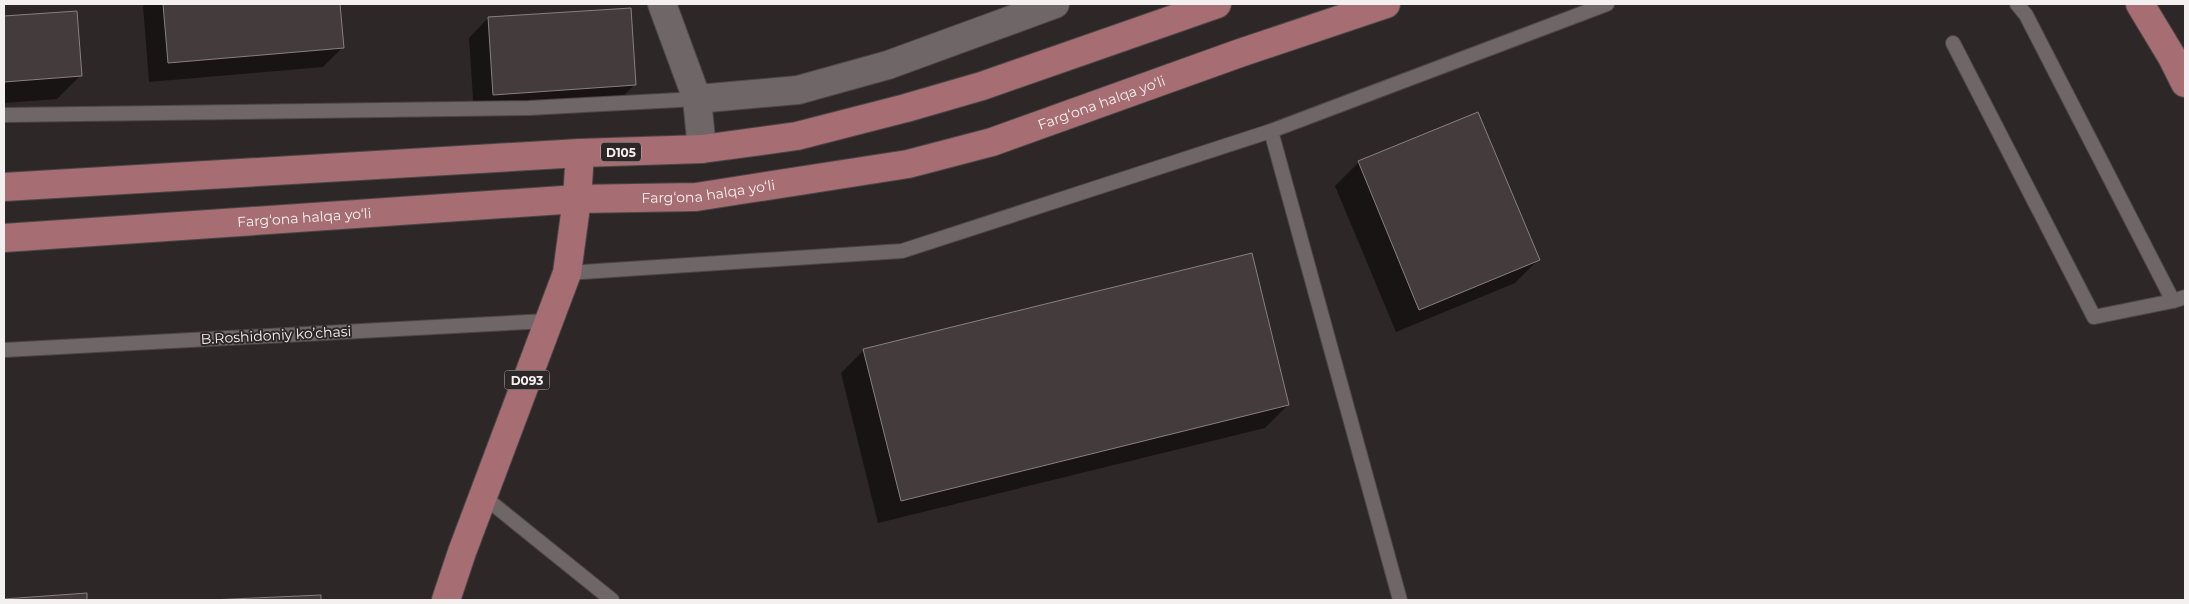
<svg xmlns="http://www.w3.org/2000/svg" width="2189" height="604" viewBox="0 0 2189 604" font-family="Montserrat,sans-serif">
	<rect width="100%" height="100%" fill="#2e2727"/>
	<g fill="#0007">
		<polygon points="145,4 339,4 342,48 323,67 149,82 143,6"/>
		<polygon points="75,12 80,76 57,99 4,103 4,18"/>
		<polygon points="488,18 635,84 616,104 474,114 469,38"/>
		<polygon points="1359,162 1538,260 1515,283 1396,332 1335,186"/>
		<polygon points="864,350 1288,405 1265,428 878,523 841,373"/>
		<polygon points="86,594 86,600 4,600"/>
		<polygon points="320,597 320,600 239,600"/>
	</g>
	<g fill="#433b3c" stroke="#898080">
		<polygon points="163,4 340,4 344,48 168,63"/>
		<polygon points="631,8 636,85 493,95 488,17"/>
		<polygon points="77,11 82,76 4,82 4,16"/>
		<polygon points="1478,112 1540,260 1419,310 1358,161"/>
		<polygon points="1252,253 1289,405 901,501 863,349"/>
		<polygon points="87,593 87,600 4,600 4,599"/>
		<polygon points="321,595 321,600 210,600"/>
	</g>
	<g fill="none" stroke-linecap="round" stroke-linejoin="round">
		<defs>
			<g id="service">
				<polyline points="2017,4 2026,15 2173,301"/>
				<polyline points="1953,43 2094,317 2173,301 2185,297"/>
				<polyline points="4,115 529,108 697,99"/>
				<polyline points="1271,131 1400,600"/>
				<polyline points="567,273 902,251 1271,131 1607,4"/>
				<polyline points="4,350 547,321"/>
				<polyline points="483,496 612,600"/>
			</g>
			<polyline id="minor" points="662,4 697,99"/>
			<polyline id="tertiary" points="702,149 697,99 798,90 888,65 1055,4"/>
			<g id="primary">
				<polyline points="2140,4 2172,57 2185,83"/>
				<polyline points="4,187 580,153 702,149 797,136 906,108 982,86 1217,4"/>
				<path id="s1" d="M4 238 577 199 696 197 908 164 992 142 1240 53 1386 4"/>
				<polyline points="446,600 462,552 567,273 577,199 580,153"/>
			</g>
		</defs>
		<use href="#service" stroke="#4c4646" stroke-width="16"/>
		<use href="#minor" stroke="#4c4646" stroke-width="30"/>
		<use href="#tertiary" stroke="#4c4646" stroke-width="30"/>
		<use href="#primary" stroke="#4c4646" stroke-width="30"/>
		<use href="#service" stroke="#6f6667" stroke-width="14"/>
		<use href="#minor" stroke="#6f6667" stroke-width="28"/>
		<use href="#tertiary" stroke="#6f6667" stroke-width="28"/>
		<use href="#primary" stroke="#a66d72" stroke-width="28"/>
	</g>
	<g text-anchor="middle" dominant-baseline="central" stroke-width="4" stroke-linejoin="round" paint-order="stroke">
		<g fill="#2e2727" stroke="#b9b4b4" stroke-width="1">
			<rect x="601" y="142.5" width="40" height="19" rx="4"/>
			<rect x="504.5" y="370.5" width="45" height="19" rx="4"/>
		</g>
		<g font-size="12" font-weight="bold" fill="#f5f0f0">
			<text x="621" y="152">D105</text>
			<text x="527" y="380">D093</text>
		</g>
		<g font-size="14" fill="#f5f0f0" stroke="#2e2727">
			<text stroke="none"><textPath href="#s1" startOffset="1111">Farg‘ona halqa yo‘li</textPath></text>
			<text stroke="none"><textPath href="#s1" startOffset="706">Farg‘ona halqa yo‘li</textPath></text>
			<text stroke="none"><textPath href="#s1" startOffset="301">Farg‘ona halqa yo‘li</textPath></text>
			<text transform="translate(276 335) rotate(-3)">B.Roshidoniy ko’chasi</text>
		</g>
	</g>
	<rect width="2189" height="604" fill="none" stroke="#f5f0f0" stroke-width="10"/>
</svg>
